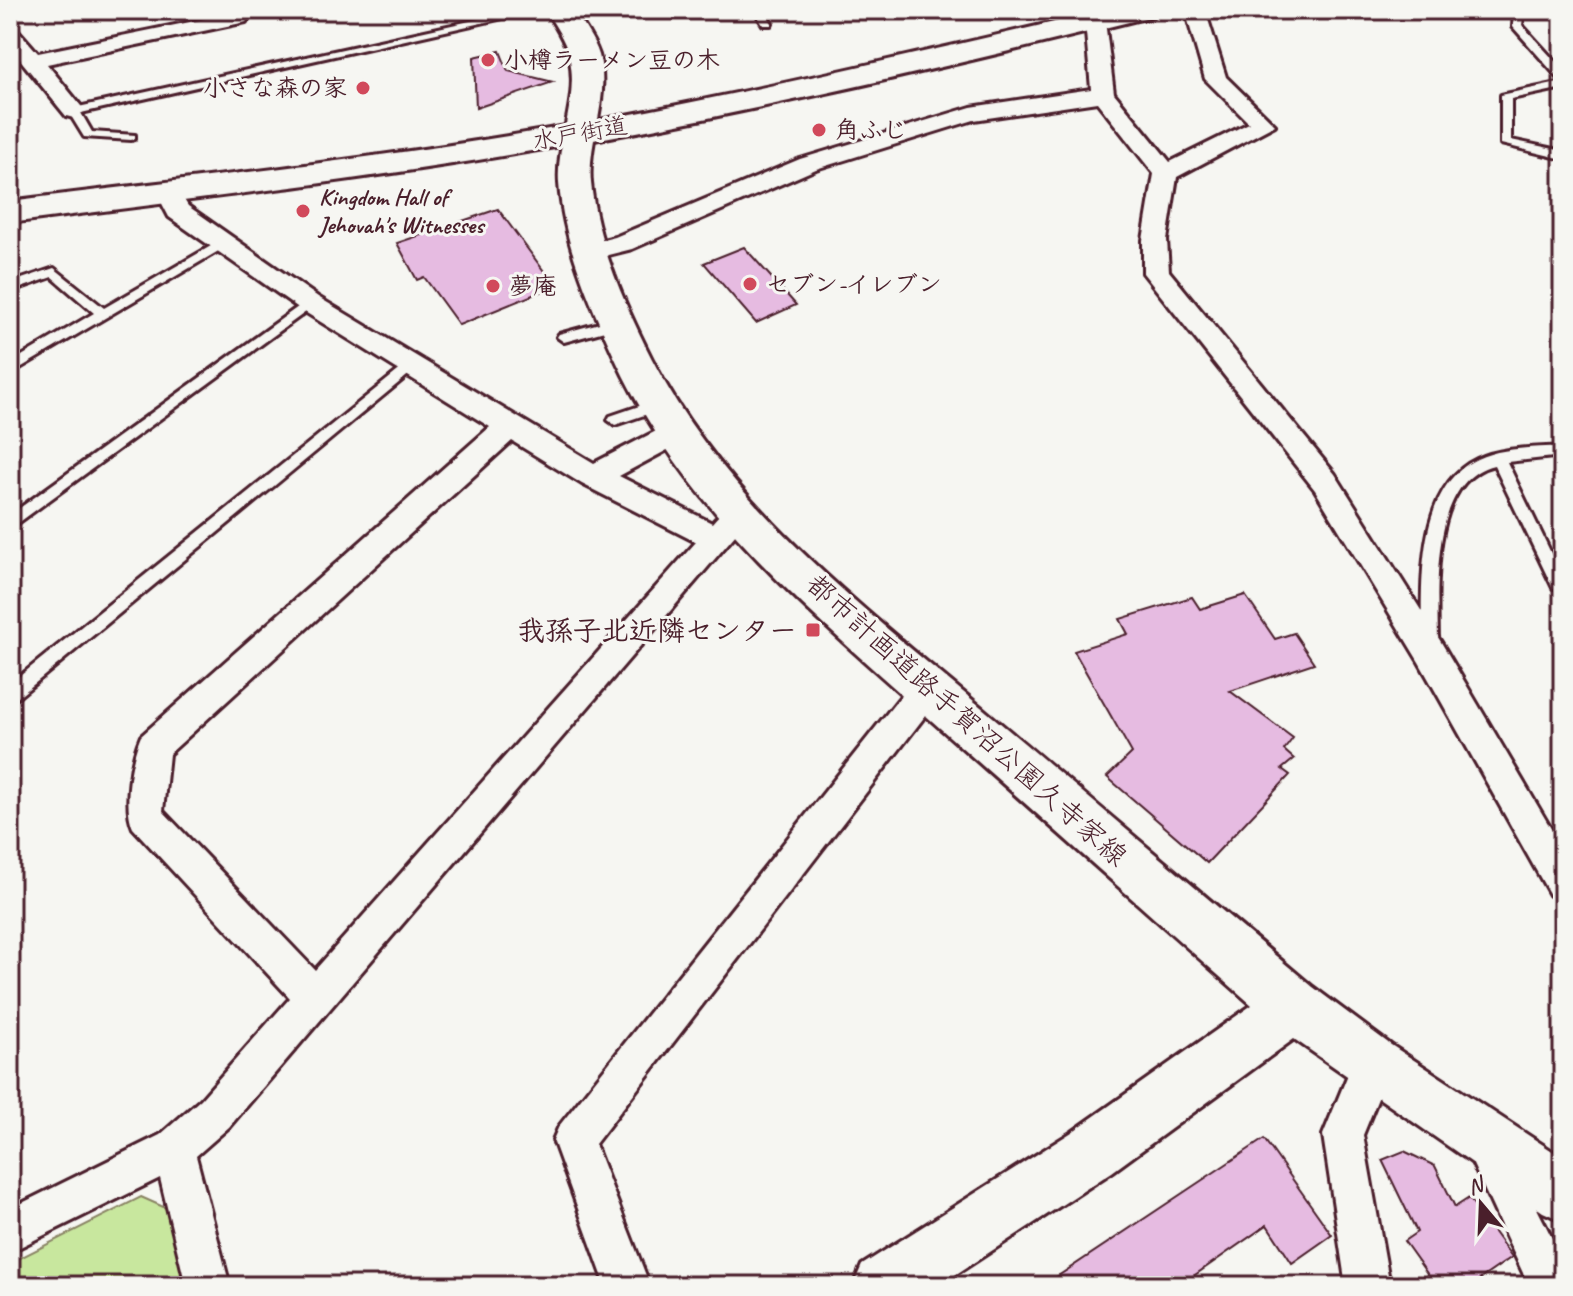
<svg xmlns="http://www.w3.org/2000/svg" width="1573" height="1296" viewBox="0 0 1573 1296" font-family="Caveat,'Klee One',sans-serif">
	<rect width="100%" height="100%" fill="#f6f6f2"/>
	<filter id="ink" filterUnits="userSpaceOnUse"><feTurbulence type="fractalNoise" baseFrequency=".0125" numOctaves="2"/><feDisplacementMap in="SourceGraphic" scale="16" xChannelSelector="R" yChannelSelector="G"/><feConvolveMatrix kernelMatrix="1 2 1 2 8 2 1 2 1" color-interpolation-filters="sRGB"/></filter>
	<g filter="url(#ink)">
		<polygon fill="#c8e79e" stroke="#898364" stroke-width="2" points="141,1197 168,1209 184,1286 10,1286 10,1263"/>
		<g fill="#e6bbe1" stroke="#4a1f2b" stroke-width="2">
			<polygon points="500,51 508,71 553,82 476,108 474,57"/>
			<polygon points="498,209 555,286 459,325 424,277 417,280 397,243"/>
			<polygon points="744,247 796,305 756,323 704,263"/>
			<polygon points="1245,595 1275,639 1294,633 1314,663 1230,691 1293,738 1284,750 1294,759 1282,769 1290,775 1207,863 1107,777 1132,753 1074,651 1128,634 1120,619 1192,597 1200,609"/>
			<polygon points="1264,1139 1332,1235 1292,1263 1267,1225 1179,1286 1043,1286"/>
			<polygon points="1404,1151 1435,1166 1455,1207 1469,1198 1512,1257 1470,1286 1436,1286 1404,1241 1417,1232 1382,1160"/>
		</g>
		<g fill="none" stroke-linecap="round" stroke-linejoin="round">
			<defs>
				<g id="lane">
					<polygon points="520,10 539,10 81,113 92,132 135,135 135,139 131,140 84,137 68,111 74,108"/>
					<polygon points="754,10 764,10 772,23 771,25 763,25"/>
					<polygon points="1514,10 1524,10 1522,25 1563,70 1563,80 1559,79 1513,27"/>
					<polygon points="1563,82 1563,88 1511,99 1511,140 1563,151 1563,159 1501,144 1501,95"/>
					<polygon points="223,239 229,243 227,246 10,374 10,363 94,313 52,277 10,292 10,283 54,268 104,308"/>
					<polygon points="309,299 315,303 314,306 10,529 10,515"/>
					<polygon points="618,318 625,323 623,326 564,342 557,337 559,334"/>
					<polygon points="413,359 418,361 418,367 16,699 10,701 10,684"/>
					<polygon points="657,400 664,405 662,409 615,425 608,420 610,416"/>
					<path d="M1563 446V456L1507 462 1563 578V589L1553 588 1494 465C1428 481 1438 594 1438 646L1436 651H1424L1422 646C1422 588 1415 488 1477 459 1502 447 1536 448 1563 446Z"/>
				</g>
				<g id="street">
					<polygon points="1185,10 1205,10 1226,77 1275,125 1177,177 1167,240 1169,271 1335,474 1441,642 1563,849 1563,900 1550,895 1419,662 1315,490 1143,273 1143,240 1154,174 1097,102 974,120 816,169 632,249 592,259 583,257 580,251 583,245 615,237 800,159 971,107 1091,89 1085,21 1095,15 1105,21 1114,93 1170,162 1249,123 1205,79"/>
					<polygon points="239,12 249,18 246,22 47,64 85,111 74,118 66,116 10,47 10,27 17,29 38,53"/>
					<path d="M168 184 176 187 188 206 318 297 594 463 664 427 674 423 684 427 688 434 684 441 619 476 712 523C724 510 731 499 749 505L754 513 229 1127 196 1156 230 1286H186L160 1178 10 1252V1209L160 1135 201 1099 290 998 133 828C123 806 131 759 141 736L490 427 300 309 169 217 156 192ZM512 441 582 484 696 542 315 970 163 811 169 754Z"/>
					<polygon points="927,674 939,678 943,688 939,698 595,1144 650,1286 606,1286 553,1140 559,1126 915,678"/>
					<polygon points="1372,1044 1386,1050 1392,1064 1363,1135 1390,1286 1346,1286 1323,1135 1358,1050"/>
					<polygon points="1485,1127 1499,1133 1563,1260 1563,1286 1529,1286 1465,1147 1471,1133"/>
				</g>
				<path id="secondary" d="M546 10H574C583 25 594 39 599 55 611 98 587 140 591 183 597 243 625 306 652 359 728 506 864 609 987 712 1096 803 1204 896 1313 987L1391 1045 1563 1158V1221L1543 1212 1294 1039 1112 1172 938 1286H853L862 1265 1072 1132 1252 1005C1154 919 1057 831 959 745 829 629 686 516 613 354 589 301 563 241 559 183 556 140 580 98 569 56 565 39 554 25 546 10Z"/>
				<path id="highway" d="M1106 10H1157L1153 16C940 69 725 119 508 155 343 183 176 201 10 223V201C176 180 343 163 508 136 709 103 907 56 1106 10Z"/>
			</defs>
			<use href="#lane" stroke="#4a1f2b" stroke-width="6"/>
			<use href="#street" stroke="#4a1f2b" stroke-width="6"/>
			<use href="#secondary" stroke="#4a1f2b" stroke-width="6"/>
			<use href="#highway" stroke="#4a1f2b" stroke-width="6"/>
			<use href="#lane" fill="#f6f6f2" fill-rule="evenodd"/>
			<use href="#street" fill="#f6f6f2" fill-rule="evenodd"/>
			<use href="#secondary" fill="#f6f6f2" fill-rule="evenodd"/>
			<use href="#highway" fill="#f6f6f2" fill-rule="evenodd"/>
		</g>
	</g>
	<g fill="#d1495b" stroke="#f6f6f2" stroke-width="3">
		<circle cx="488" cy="60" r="8"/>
		<circle cx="363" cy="88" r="8"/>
		<circle cx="819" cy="130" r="8"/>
		<circle cx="303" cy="211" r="8"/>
		<circle cx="750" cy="284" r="8"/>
		<circle cx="493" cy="286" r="8"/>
		<rect x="805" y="622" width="16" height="16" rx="4"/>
	</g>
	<g text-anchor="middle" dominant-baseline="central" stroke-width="6" stroke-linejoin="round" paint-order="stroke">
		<g font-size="24" font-weight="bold" fill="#4a1f2b" stroke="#f6f6f2" text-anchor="start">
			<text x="504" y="60">小樽ラーメン豆の木</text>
			<text x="347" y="88" text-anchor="end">小さな森の家</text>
			<text x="835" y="130">角ふじ</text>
			<text x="319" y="197">Kingdom Hall of<tspan x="319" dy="28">Jehovah's Witnesses</tspan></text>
			<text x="766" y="284">セブン-イレブン</text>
			<text x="509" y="286">夢庵</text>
		</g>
		<g font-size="24" fill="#4a1f2b" stroke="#f6f6f2">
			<text transform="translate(580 133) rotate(-10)">水戸街道</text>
		</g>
		<g font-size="28" font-weight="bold" fill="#4a1f2b" stroke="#f6f6f2" text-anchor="end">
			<text x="797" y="630">我孫子北近隣センター</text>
		</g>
		<g font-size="28" fill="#4a1f2b" stroke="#f6f6f2">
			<text transform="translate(967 720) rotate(42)">都市計画道路手賀沼公園久寺家線</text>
		</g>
	</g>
	<rect width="1573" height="1296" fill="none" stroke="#f6f6f2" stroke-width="40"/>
	<rect x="20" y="20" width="1533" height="1256" fill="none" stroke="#4a1f2b" stroke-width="3" filter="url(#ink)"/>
	<g transform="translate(1481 1204) rotate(341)" stroke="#f6f6f2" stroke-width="6" paint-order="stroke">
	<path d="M0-6L14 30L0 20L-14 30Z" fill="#4a1f2b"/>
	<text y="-12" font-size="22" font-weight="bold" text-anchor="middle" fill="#4a1f2b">N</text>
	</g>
</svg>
